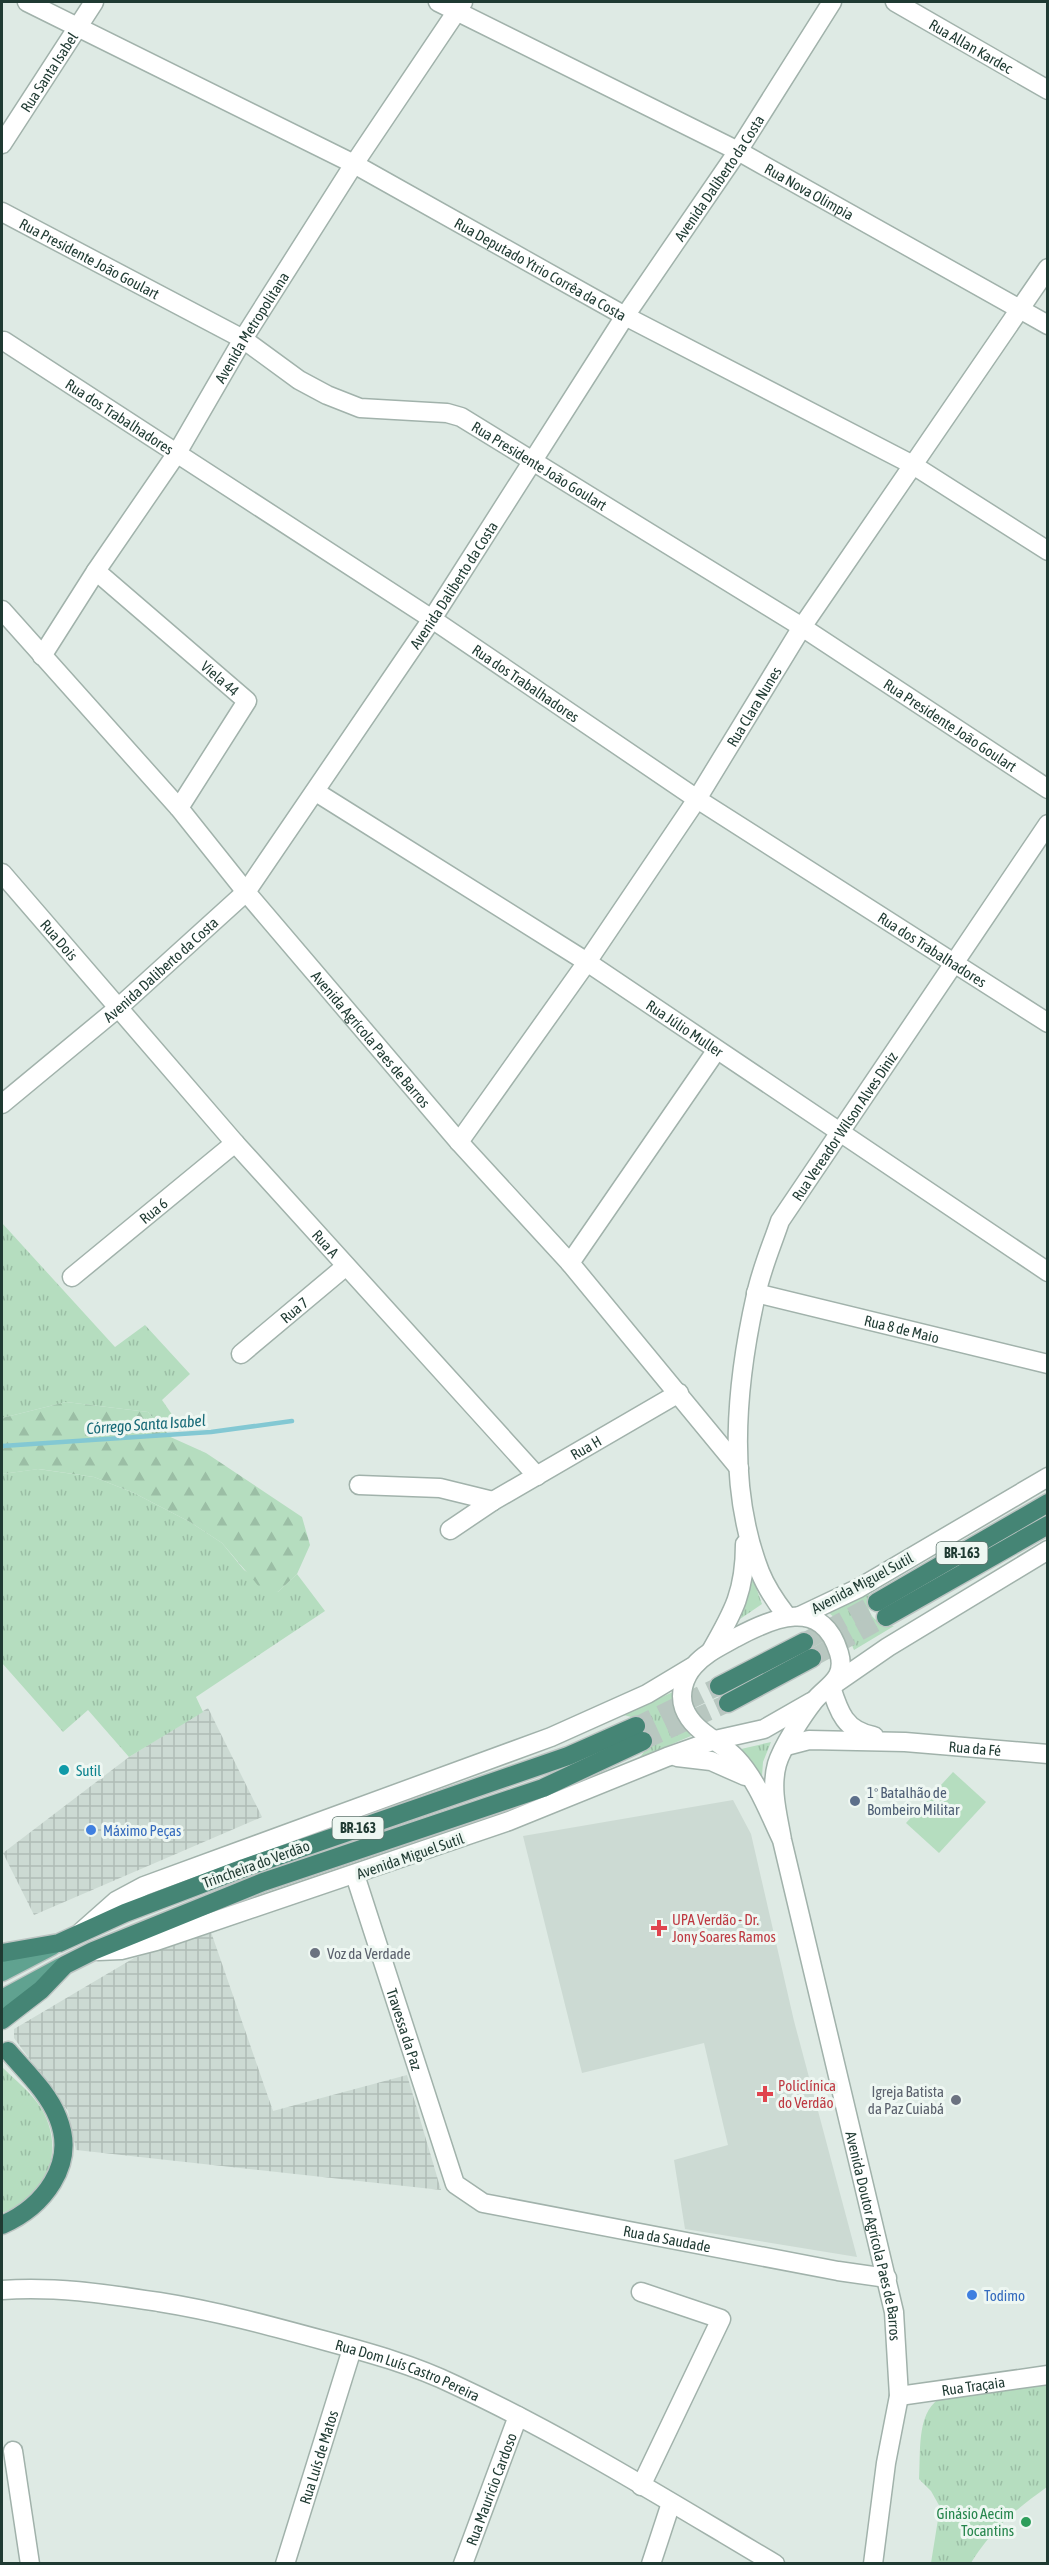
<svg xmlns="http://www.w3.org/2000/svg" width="1049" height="2565" viewBox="0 0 1049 2565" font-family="'Asap Condensed',sans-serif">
	<defs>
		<pattern id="industrial-grid" width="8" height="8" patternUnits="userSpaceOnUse" patternTransform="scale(1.5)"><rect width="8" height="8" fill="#ccdad3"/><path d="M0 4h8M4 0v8" fill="none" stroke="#afbcb6"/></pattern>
		<pattern id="grass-tufts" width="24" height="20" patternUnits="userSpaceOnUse" patternTransform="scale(1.5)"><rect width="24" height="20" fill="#b5ddbf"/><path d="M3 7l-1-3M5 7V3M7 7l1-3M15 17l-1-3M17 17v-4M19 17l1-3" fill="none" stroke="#9bbea5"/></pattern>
		<pattern id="forest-firs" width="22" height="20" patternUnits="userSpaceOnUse" patternTransform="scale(1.5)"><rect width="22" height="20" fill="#b5ddbf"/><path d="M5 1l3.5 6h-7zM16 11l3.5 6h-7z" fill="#9bbea5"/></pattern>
	</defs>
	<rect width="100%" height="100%" fill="#deeae4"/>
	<polygon fill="#ccdad3" points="733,1800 751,1834 794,2021 857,2257 685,2229 674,2160 728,2145 704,2043 582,2073 523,1836"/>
	<g fill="url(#industrial-grid)">
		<polygon points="208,1708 262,1817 34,1915 3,1853 129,1757"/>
		<polygon points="211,1932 273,2111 407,2075 441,2190 76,2150 68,2111 14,2038 14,2029 134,1958"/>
	</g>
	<g fill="url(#grass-tufts)">
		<polygon points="2,1223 115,1347 145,1325 190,1374 162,1400 173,1416 166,1435 148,1412 66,1402 2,1418"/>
		<polygon points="38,1469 94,1477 134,1493 190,1522 222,1543 244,1570 278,1592 297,1574 325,1611 196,1697 203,1712 129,1757 88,1710 63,1732 2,1663 2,1474"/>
		<polygon points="753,1579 762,1604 740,1619"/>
		<path d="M872 1587C862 1607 871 1625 894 1626L854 1650 843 1625 829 1613Z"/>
		<path d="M673 1692 676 1714 691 1736 639 1758C657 1741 645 1716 621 1715Z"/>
		<polygon points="771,1742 763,1762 762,1776 760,1776 741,1749"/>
		<path d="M2 2067C15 2080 31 2092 41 2108 66 2149 48 2199 2 2213Z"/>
		<path d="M1047 2383V2487C1016 2509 991 2530 971 2563H931L940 2507 931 2491 919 2479C921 2454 916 2414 939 2399Z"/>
	</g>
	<polygon fill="url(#forest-firs)" points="66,1402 148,1412 166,1435 206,1453 302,1517 310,1545 297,1574 278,1592 261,1589 222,1543 190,1522 134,1493 94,1477 39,1469 2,1474 2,1418"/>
	<polygon fill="#b5ddbf" points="953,1772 986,1802 939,1853 906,1823"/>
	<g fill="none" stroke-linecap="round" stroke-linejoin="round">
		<polyline stroke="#83c8d3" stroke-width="4.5" points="2,1446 211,1432 292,1421"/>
		<g stroke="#b8c7c0" stroke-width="18" stroke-dasharray="18 9" stroke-linecap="butt">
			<polyline points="804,1642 877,1602"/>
			<polyline points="812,1658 886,1617"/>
			<polyline points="636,1726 719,1686"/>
			<polyline points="643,1741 728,1703"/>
		</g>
		<defs>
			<g id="minor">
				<path id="s1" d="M27 2 354 164 625 316 913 465 1048 551"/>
				<path id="s2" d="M438 2 738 151 1048 325"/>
				<path id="s3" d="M895 2 1048 90"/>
				<path id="s4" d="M2 144 94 2"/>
				<path id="s5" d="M2 212 243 339 299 380 327 395 360 408 447 413 461 417 802 627 1048 789"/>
				<path id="s6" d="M4 341 432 619 697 799 1048 1023"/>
				<path id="s7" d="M96 571 247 701 179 808"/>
				<path id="s8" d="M2 610 179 808 246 892 459 1142 570 1263 739 1468"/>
				<path id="s9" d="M42 656 96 571 177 453 243 339 354 164 463 2"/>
				<path id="s10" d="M316 792 587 962 1048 1272"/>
				<path id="s11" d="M2 873 235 1143 537 1476"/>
				<path id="s12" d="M2 1104 118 1008 246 892 432 619 625 316 738 151 832 2"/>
				<path id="s13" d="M459 1142 587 962 697 799 802 627 1048 268"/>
				<polyline points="570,1263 716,1051"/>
				<path id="s14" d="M72 1277 235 1143"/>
				<path id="s15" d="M756 1293 1048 1364"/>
				<path id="s16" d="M241 1354 346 1266"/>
				<polyline points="359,1485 440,1488 493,1501"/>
				<path id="s17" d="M450 1530 493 1501 679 1393"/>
				<path id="s18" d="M786 1615C776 1602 766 1587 760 1572 726 1485 736 1384 756 1295 761 1270 772 1245 780 1221L1048 824"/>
				<path d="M711 1651C734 1611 745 1591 745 1544"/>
				<path d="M831 1687C839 1712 845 1731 874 1736"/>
				<path id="s19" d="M786 1746 809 1740 905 1742 1048 1754"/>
				<path id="s20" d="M355 1875 455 2184 483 2203 838 2271 887 2278"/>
				<path id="s21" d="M2 2290C55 2286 106 2294 159 2302 216 2311 271 2326 326 2341 370 2353 414 2365 455 2385 565 2436 670 2502 775 2564"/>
				<path id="s22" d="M899 2396 1048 2375"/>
				<polyline points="13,2451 30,2564"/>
				<polyline points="641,2486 721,2319 641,2292"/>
				<path id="s23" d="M285 2564 352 2349"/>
				<path id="s24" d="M463 2564 518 2416"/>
				<polyline points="651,2564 671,2503"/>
			</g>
			<g id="tertiary">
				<polyline points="800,1616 859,1588 1048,1477"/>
				<polyline points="833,1685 888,1647 1048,1550"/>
				<polyline points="677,1757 711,1761 745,1776"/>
				<path id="s25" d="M782 1840C769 1813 757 1780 736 1758 719 1740 693 1732 684 1708 679 1694 684 1677 694 1666 705 1653 721 1646 735 1638 772 1618 822 1596 839 1653 847 1679 826 1686 814 1701 803 1715 782 1747 777 1764 770 1789 778 1816 782 1840L894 2312 899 2396 886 2463 873 2564"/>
				<polyline points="81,1932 116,1901 144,1886 551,1737 647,1694 692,1667"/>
				<polyline points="98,1951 121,1950 156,1941 509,1821 667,1757 715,1740 764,1729 811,1702"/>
			</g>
			<g id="primary">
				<polyline points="2,1972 52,1946"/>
				<polyline points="2,1999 61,1967"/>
			</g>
			<g id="trunk">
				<polyline points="877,1602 1048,1503"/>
				<polyline points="886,1617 1048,1525"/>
				<polyline points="719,1686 804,1642"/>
				<polyline points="728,1703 812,1658"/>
				<polyline points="2,1953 59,1943 125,1913 244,1868 568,1756 636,1726"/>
				<polyline points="2,2020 41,1990 65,1965 93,1951 263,1882 543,1788 643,1741"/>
				<path d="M2 2225C43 2207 77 2165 58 2118 48 2092 25 2071 8 2051"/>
			</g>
		</defs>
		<use href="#minor" stroke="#a1b2ab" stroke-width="21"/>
		<use href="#tertiary" stroke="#a1b2ab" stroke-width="21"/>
		<use href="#primary" stroke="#bcc4c2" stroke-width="21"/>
		<use href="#trunk" stroke="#bcc4c2" stroke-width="21"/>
		<use href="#minor" stroke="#fff" stroke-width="18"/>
		<use href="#tertiary" stroke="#fff" stroke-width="18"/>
		<use href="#primary" stroke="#60a290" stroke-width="18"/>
		<use href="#trunk" stroke="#458575" stroke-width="18"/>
	</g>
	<circle fill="#0f9aa8" stroke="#eef7f2" stroke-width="2" cx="64" cy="1770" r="6"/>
	<circle fill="#5c6f8a" stroke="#eef7f2" stroke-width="2" cx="855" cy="1801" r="6"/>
	<g fill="#3f7fe0" stroke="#eef7f2" stroke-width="2">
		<circle cx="91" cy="1830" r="6"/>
		<circle cx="972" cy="2295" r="6"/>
	</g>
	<g fill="#e0444e" stroke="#eef7f2" stroke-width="2">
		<path d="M656 1919h6v6h6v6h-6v6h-6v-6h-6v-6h6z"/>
		<path d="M762 2085h6v6h6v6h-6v6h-6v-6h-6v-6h6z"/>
	</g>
	<g fill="#6b7280" stroke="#eef7f2" stroke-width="2">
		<circle cx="315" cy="1953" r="6"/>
		<circle cx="956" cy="2100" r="6"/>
	</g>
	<circle fill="#2e9e5b" stroke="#eef7f2" stroke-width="2" cx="1026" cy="2522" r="6"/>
	<g text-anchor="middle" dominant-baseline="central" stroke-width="6" stroke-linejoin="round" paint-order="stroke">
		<g fill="#eef7f2" stroke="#5d736c" stroke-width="1.5">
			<rect x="936.5" y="1542" width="51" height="22" rx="4.5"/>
			<rect x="332.5" y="1817" width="51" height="22" rx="4.5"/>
		</g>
		<g font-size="14" font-weight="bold" fill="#1f3a32">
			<text x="962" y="1553">BR-163</text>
			<text x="358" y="1828">BR-163</text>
		</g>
		<g font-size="15" fill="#1f3a32" stroke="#eef7f2">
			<text stroke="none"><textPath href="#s3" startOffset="88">Rua Allan Kardec</textPath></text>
			<text stroke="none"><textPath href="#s4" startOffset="86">Rua Santa Isabel</textPath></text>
			<text stroke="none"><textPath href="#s12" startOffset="1180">Avenida Daliberto da Costa</textPath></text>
			<text stroke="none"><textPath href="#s2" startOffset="417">Rua Nova Olimpia</textPath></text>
			<text stroke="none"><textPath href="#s5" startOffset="99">Rua Presidente João Goulart</textPath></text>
			<text stroke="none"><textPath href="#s1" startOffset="579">Rua Deputado Ytrio Corrêa da Costa</textPath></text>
			<text stroke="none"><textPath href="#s9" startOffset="390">Avenida Metropolitana</textPath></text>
			<text stroke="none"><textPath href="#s6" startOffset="138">Rua dos Trabalhadores</textPath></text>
			<text stroke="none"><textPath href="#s5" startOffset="603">Rua Presidente João Goulart</textPath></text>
			<text stroke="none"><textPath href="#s12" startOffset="694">Avenida Daliberto da Costa</textPath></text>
			<text stroke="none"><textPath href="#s7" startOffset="164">Viela 44</textPath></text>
			<text stroke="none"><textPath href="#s6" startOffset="624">Rua dos Trabalhadores</textPath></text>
			<text stroke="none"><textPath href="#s13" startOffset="526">Rua Clara Nunes</textPath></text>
			<text stroke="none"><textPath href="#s5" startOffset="1089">Rua Presidente João Goulart</textPath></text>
			<text stroke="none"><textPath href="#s11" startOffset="88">Rua Dois</textPath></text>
			<text stroke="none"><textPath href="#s6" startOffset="1110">Rua dos Trabalhadores</textPath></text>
			<text stroke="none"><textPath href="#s12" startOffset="208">Avenida Daliberto da Costa</textPath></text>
			<text stroke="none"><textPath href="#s10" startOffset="438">Rua Júlio Muller</textPath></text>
			<text stroke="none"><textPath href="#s8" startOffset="566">Avenida Agrícola Paes de Barros</textPath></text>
			<text stroke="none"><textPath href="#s18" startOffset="524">Rua Vereador Wilson Alves Diniz</textPath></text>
			<text stroke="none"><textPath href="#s14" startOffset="105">Rua 6</textPath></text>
			<text stroke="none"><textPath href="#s11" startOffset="492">Rua A</textPath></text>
			<text stroke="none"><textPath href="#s16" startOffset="69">Rua 7</textPath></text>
			<text stroke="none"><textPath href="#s15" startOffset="150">Rua 8 de Maio</textPath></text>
			<text stroke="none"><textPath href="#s17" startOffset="159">Rua H</textPath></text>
			<text transform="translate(862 1583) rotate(-28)">Avenida Miguel Sutil</text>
			<text stroke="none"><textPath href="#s19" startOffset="190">Rua da Fé</textPath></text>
			<text transform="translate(410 1856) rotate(-19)">Avenida Miguel Sutil</text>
			<text transform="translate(256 1864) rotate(-20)">Trincheira do Verdão</text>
			<text stroke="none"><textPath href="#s20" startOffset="162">Travessa da Paz</textPath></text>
			<text stroke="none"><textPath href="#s25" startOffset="1004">Avenida Doutor Agrícola Paes de Barros</textPath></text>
			<text stroke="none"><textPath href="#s20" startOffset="546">Rua da Saudade</textPath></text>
			<text stroke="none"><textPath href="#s21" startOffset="416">Rua Dom Luís Castro Pereira</textPath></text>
			<text stroke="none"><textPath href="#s22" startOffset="75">Rua Traçaia</textPath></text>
			<text stroke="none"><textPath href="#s23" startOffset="112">Rua Luís de Matos</textPath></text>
			<text stroke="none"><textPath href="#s24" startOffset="80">Rua Maurício Cardoso</textPath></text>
		</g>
		<g font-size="15" fill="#0d838f" stroke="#eef7f2" text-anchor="start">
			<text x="76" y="1770">Sutil</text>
		</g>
		<g font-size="15" fill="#4e5e75" stroke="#eef7f2" text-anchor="start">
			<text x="867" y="1792">1º Batalhão de<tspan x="867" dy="17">Bombeiro Militar</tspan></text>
		</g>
		<g font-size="15" fill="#366cbe" stroke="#eef7f2" text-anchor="start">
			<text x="103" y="1830">Máximo Peças</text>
			<text x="984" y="2295">Todimo</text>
		</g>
		<g font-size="15" fill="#be3a42" stroke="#eef7f2" text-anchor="start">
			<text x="672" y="1919">UPA Verdão - Dr.<tspan x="672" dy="17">Jony Soares Ramos</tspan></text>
			<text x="778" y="2085">Policlínica<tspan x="778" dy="17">do Verdão</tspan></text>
		</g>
		<g font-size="15" fill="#5b616d" stroke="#eef7f2" text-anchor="start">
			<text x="327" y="1953">Voz da Verdade</text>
			<text x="944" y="2091" text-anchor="end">Igreja Batista<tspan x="944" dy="17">da Paz Cuiabá</tspan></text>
		</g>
		<g font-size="15" fill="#27864d" stroke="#eef7f2" text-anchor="end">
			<text x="1014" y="2513">Ginásio Aecim<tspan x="1014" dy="17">Tocantins</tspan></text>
		</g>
		<g font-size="16" font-style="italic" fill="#176a78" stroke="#eef7f2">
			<text transform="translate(146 1424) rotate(-4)">Córrego Santa Isabel</text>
		</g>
	</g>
	<rect width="1049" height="2565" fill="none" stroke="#1f3a32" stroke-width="6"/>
</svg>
